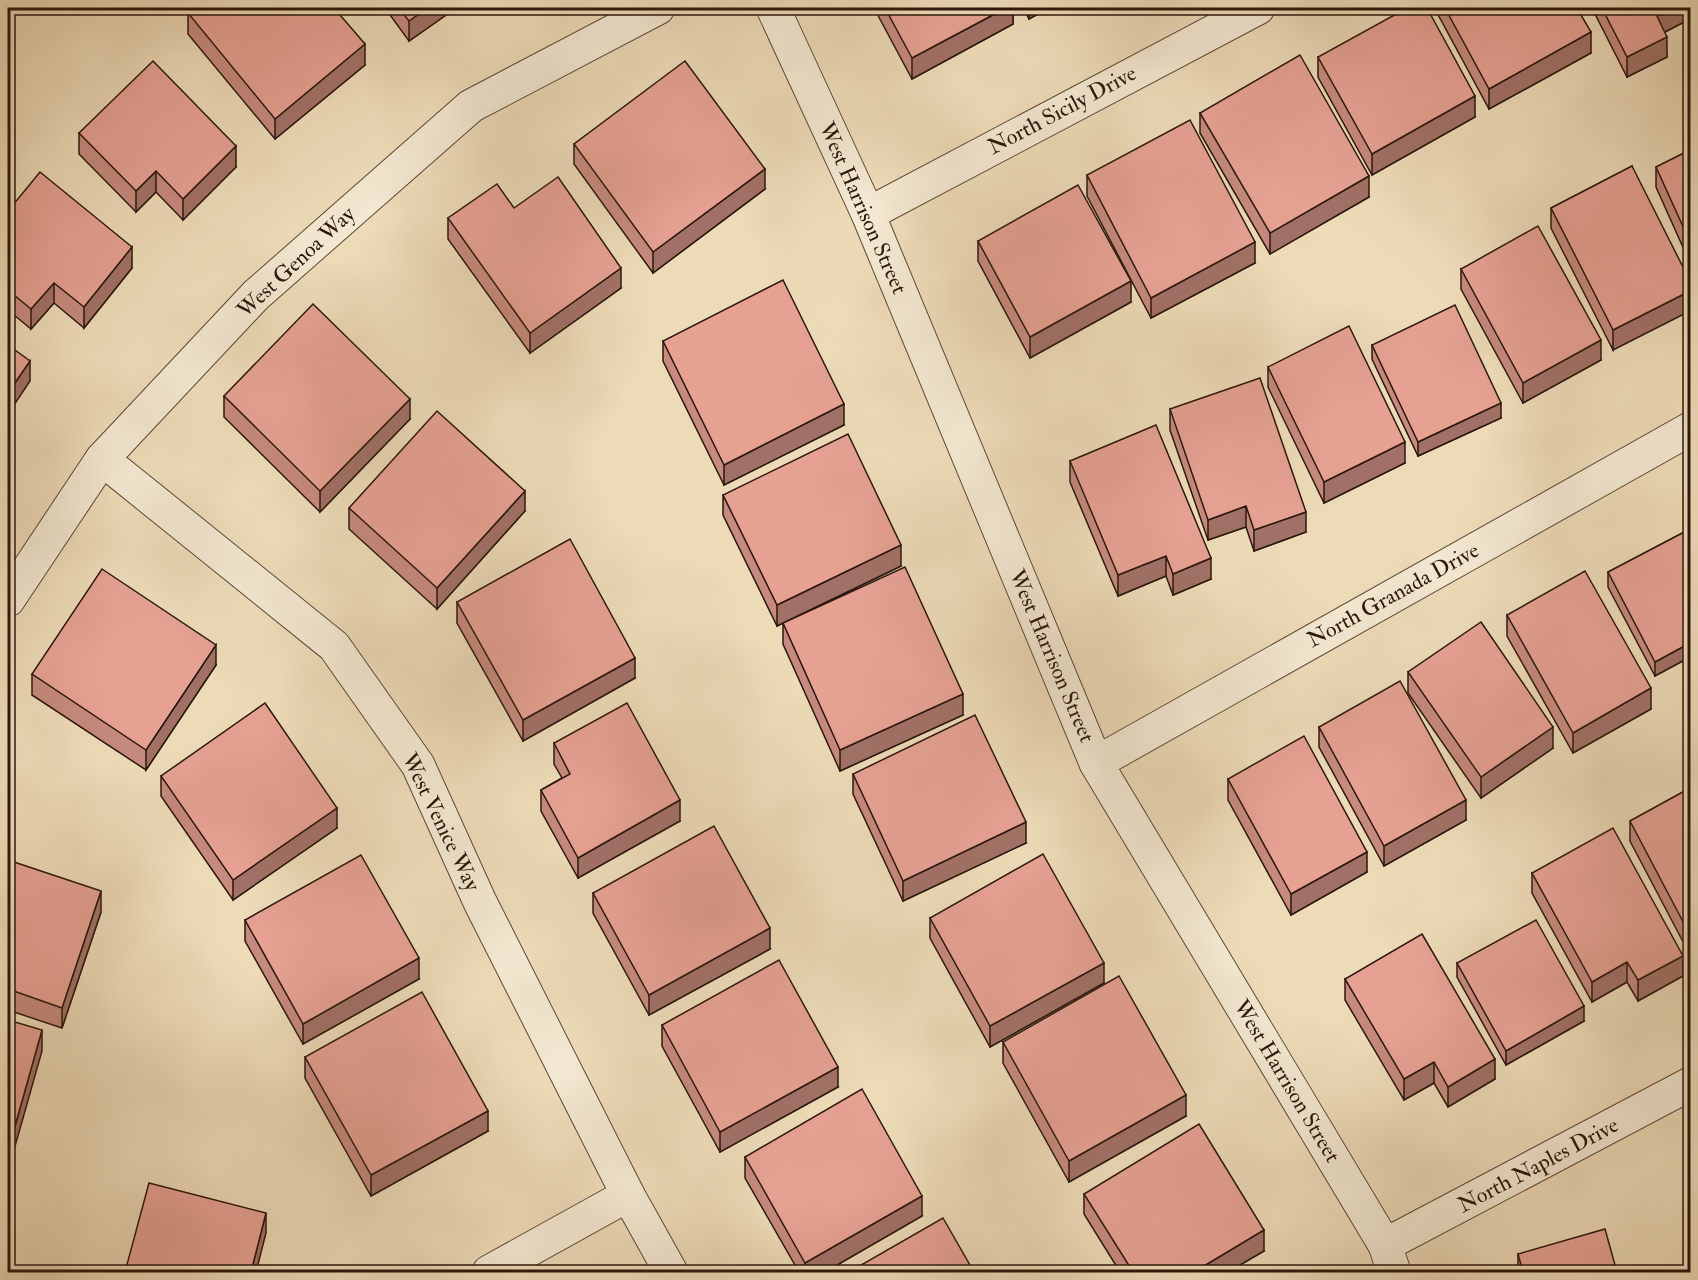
<svg xmlns="http://www.w3.org/2000/svg" width="1698" height="1280" viewBox="0 0 1698 1280" font-family="'IM FELL Double Pica',serif">
	<rect width="100%" height="100%" fill="#eddbb8"/>
	<filter id="stains"><feTurbulence type="fractalNoise" baseFrequency=".00333" numOctaves="4"/><feColorMatrix values="0 0 0 0 .2 0 0 0 0 .09 0 0 0 0 .02 0 0 0 .5 -.17"/></filter>
	<radialGradient id="worn" r=".72"><stop offset=".6" stop-color="#630" stop-opacity="0"/><stop offset="1" stop-color="#630" stop-opacity=".3"/></radialGradient>
	<g fill="none" stroke-linecap="round" stroke-linejoin="round">
		<defs>
			<g id="street">
				<polyline points="773,8 868,214 1096,763 1385,1245 1394,1272"/>
				<polyline points="868,214 1258,8"/>
				<polyline points="102,459 334,646 418,765 480,902 628,1195 671,1272"/>
				<polyline points="8,600 102,459 256,295 471,106 658,8"/>
				<polyline points="1096,763 1690,429"/>
				<polyline points="1385,1245 1690,1084"/>
				<polyline points="489,1272 628,1195"/>
			</g>
		</defs>
		<use href="#street" stroke="#5c4838" stroke-width="35"/>
		<use href="#street" stroke="#f3e8d1" stroke-width="33"/>
	</g>
	<g fill="#c68a7e" stroke="#2c170d" stroke-width="1.5">
		<polygon points="385,8 456,8 409,41"/>
		<polygon points="874,8 1013,8 1013,24 912,79"/>
		<polygon points="1023,8 1049,8 1029,19"/>
		<polygon points="1435,8 1577,8 1591,53 1489,109 1435,9"/>
		<polygon points="1592,8 1690,8 1690,19 1665,32 1667,57 1627,77"/>
		<polygon points="188,13 365,65 275,139 188,34"/>
		<polygon points="1318,57 1475,117 1372,175 1318,77"/>
		<polygon points="1200,113 1369,197 1270,254 1200,133"/>
		<polygon points="79,133 236,167 183,220 156,192 136,212 79,154"/>
		<polygon points="574,144 765,189 653,273 574,164"/>
		<polygon points="1690,150 1690,263 1656,187 1656,167"/>
		<polygon points="1632,166 1613,350 1551,228 1551,208"/>
		<polygon points="1087,175 1255,263 1151,318 1087,196"/>
		<polygon points="8,211 132,268 84,328 54,303 31,329 8,310"/>
		<polygon points="448,218 621,288 530,353 448,239"/>
		<polygon points="978,241 1131,302 1030,358 978,261"/>
		<polygon points="1461,269 1601,360 1523,403 1461,289"/>
		<polygon points="663,341 844,425 724,485 663,361"/>
		<polygon points="1372,345 1501,418 1418,456 1372,359"/>
		<polygon points="1268,367 1405,463 1324,503 1268,387"/>
		<polygon points="224,396 410,419 320,512 224,417"/>
		<polygon points="1170,409 1306,532 1254,551 1246,527 1208,540 1170,430"/>
		<polygon points="1070,461 1211,579 1173,595 1166,576 1118,596 1070,482"/>
		<polygon points="723,495 901,566 786,622 963,715 840,771 783,644 783,623 777,626 723,515"/>
		<polygon points="349,508 525,511 437,609 349,529"/>
		<polygon points="1690,529 1690,657 1655,676 1608,587 1608,572"/>
		<polygon points="457,602 635,678 523,741 457,623"/>
		<polygon points="1507,615 1651,709 1573,753 1507,636"/>
		<polygon points="216,665 146,770 32,695 32,674"/>
		<polygon points="1408,672 1553,748 1481,798 1408,693"/>
		<polygon points="1319,727 1466,820 1384,866 1319,747"/>
		<polygon points="554,743 680,821 578,878 541,811 541,790 562,778 554,764"/>
		<polygon points="853,774 1026,843 903,901 853,794"/>
		<polygon points="161,776 337,828 233,900 161,796"/>
		<polygon points="1228,779 1367,872 1291,915 1228,800"/>
		<polygon points="1690,788 1690,955 1630,841 1630,821"/>
		<polygon points="8,860 101,912 62,1028 8,1010"/>
		<polygon points="1532,873 1683,976 1638,1001 1627,982 1592,1002 1532,893"/>
		<polygon points="593,893 770,949 649,1015 593,913"/>
		<polygon points="930,918 1104,983 990,1047 930,938"/>
		<polygon points="245,920 419,979 303,1044 245,941"/>
		<polygon points="1457,963 1584,1021 1506,1065 1457,977"/>
		<polygon points="1345,979 1495,1079 1448,1107 1434,1083 1404,1100 1345,1000"/>
		<polygon points="662,1025 838,1087 720,1152 662,1046"/>
		<polygon points="1003,1042 1186,1116 1069,1182 1003,1063"/>
		<polygon points="305,1057 488,1131 371,1196 305,1078"/>
		<polygon points="745,1157 922,1216 825,1272 799,1272 745,1178"/>
		<polygon points="1690,1178 1690,1212 1686,1201 1686,1180"/>
		<polygon points="1084,1194 1264,1251 1228,1272 1120,1272 1084,1214"/>
		<polygon points="1518,1254 1617,1272 1519,1272 1518,1268"/>
	</g>
	<g fill="#a17167" stroke="#2c170d" stroke-width="1.5">
		<polygon points="427,8 456,8 409,41 409,21"/>
		<polygon points="1006,8 1013,8 1013,24 912,79 912,58"/>
		<polygon points="1029,8 1049,8 1029,19"/>
		<polygon points="1673,8 1690,8 1690,19 1657,36 1657,16"/>
		<polygon points="1591,32 1591,53 1489,109 1489,89"/>
		<polygon points="1667,37 1667,57 1627,77 1627,57"/>
		<polygon points="365,44 365,65 275,139 275,119"/>
		<polygon points="1475,96 1475,117 1372,175 1372,154"/>
		<polygon points="236,146 236,167 183,220 183,199"/>
		<polygon points="765,169 765,189 653,273 653,252"/>
		<polygon points="156,171 156,192 136,212 136,191"/>
		<polygon points="1369,176 1369,197 1270,254 1270,233"/>
		<polygon points="1255,242 1255,263 1151,318 1151,298"/>
		<polygon points="132,247 132,268 84,328 84,307"/>
		<polygon points="621,268 621,288 530,353 530,333"/>
		<polygon points="1131,281 1131,302 1030,358 1030,337"/>
		<polygon points="54,283 54,303 31,329 31,309"/>
		<polygon points="1690,291 1690,311 1613,350 1613,330"/>
		<polygon points="1601,340 1601,360 1523,403 1523,383"/>
		<polygon points="30,361 30,381 8,414 8,393"/>
		<polygon points="410,399 410,419 320,512 320,491"/>
		<polygon points="1501,403 1501,418 1418,456 1418,442"/>
		<polygon points="844,404 844,425 724,485 724,465"/>
		<polygon points="1405,442 1405,463 1324,503 1324,482"/>
		<polygon points="525,491 525,511 437,609 437,588"/>
		<polygon points="1246,506 1246,527 1208,540 1208,520"/>
		<polygon points="1306,512 1306,532 1254,551 1254,530"/>
		<polygon points="901,545 901,566 777,626 777,605"/>
		<polygon points="1166,556 1166,576 1118,596 1118,575"/>
		<polygon points="1211,558 1211,579 1173,595 1173,574"/>
		<polygon points="1690,643 1690,657 1655,676 1655,662"/>
		<polygon points="216,645 216,665 146,770 146,750"/>
		<polygon points="635,658 635,678 523,741 523,720"/>
		<polygon points="1651,688 1651,709 1573,753 1573,733"/>
		<polygon points="963,694 963,715 840,771 840,750"/>
		<polygon points="1553,727 1553,748 1481,798 1481,777"/>
		<polygon points="680,800 680,821 578,878 578,858"/>
		<polygon points="1466,800 1466,820 1384,866 1384,846"/>
		<polygon points="337,808 337,828 233,900 233,880"/>
		<polygon points="1026,822 1026,843 903,901 903,881"/>
		<polygon points="1367,852 1367,872 1291,915 1291,894"/>
		<polygon points="101,891 101,912 62,1028 62,1008"/>
		<polygon points="770,928 770,949 649,1015 649,995"/>
		<polygon points="1683,956 1683,976 1638,1001 1638,980"/>
		<polygon points="419,958 419,979 303,1044 303,1024"/>
		<polygon points="1627,962 1627,982 1592,1002 1592,982"/>
		<polygon points="1104,963 1104,983 990,1047 990,1026"/>
		<polygon points="1584,1006 1584,1021 1506,1065 1506,1051"/>
		<polygon points="42,1030 42,1051 8,1171 8,1151"/>
		<polygon points="1495,1059 1495,1079 1448,1107 1448,1087"/>
		<polygon points="1434,1062 1434,1083 1404,1100 1404,1079"/>
		<polygon points="838,1067 838,1087 720,1152 720,1132"/>
		<polygon points="1186,1095 1186,1116 1069,1182 1069,1161"/>
		<polygon points="488,1111 488,1131 371,1196 371,1175"/>
		<polygon points="922,1196 922,1216 825,1272 805,1272 805,1263"/>
		<polygon points="266,1213 266,1233 256,1272 251,1272"/>
		<polygon points="1264,1230 1264,1251 1228,1272 1194,1272"/>
	</g>
	<g fill="#e6a193" stroke="#2c170d" stroke-width="1.5">
		<polygon points="195,8 334,8 365,44 275,119 188,13"/>
		<polygon points="399,8 427,8 409,21"/>
		<polygon points="885,8 1006,8 912,58"/>
		<polygon points="1407,8 1427,8 1475,96 1372,154 1318,57"/>
		<polygon points="1445,8 1577,8 1591,32 1489,89"/>
		<polygon points="1602,8 1673,8 1657,16 1667,37 1627,57"/>
		<polygon points="1300,55 1369,176 1270,233 1200,113"/>
		<polygon points="153,61 236,146 183,199 156,171 136,191 79,133"/>
		<polygon points="685,61 765,169 653,252 574,144"/>
		<polygon points="1190,120 1255,242 1151,298 1087,175"/>
		<polygon points="1690,150 1690,242 1656,167"/>
		<polygon points="1632,166 1690,281 1690,291 1613,330 1551,208"/>
		<polygon points="40,172 132,247 84,307 54,283 31,309 8,290 8,211"/>
		<polygon points="558,177 621,268 530,333 448,218 497,184 514,208"/>
		<polygon points="1078,185 1131,281 1030,337 978,241"/>
		<polygon points="1538,226 1601,340 1523,383 1461,269"/>
		<polygon points="783,280 844,404 724,465 663,341"/>
		<polygon points="313,304 410,399 320,491 224,396"/>
		<polygon points="1455,305 1501,403 1418,442 1372,345"/>
		<polygon points="1349,326 1405,442 1324,482 1268,367"/>
		<polygon points="8,345 30,361 8,393"/>
		<polygon points="1260,378 1306,512 1254,530 1246,506 1208,520 1170,409"/>
		<polygon points="437,411 525,491 437,588 349,508"/>
		<polygon points="1156,425 1211,558 1173,574 1166,556 1118,575 1070,461"/>
		<polygon points="848,434 901,545 777,605 723,495"/>
		<polygon points="1690,529 1690,643 1655,662 1608,572"/>
		<polygon points="570,539 635,658 523,720 457,602"/>
		<polygon points="905,567 963,694 840,750 783,623"/>
		<polygon points="102,569 216,645 146,750 32,674"/>
		<polygon points="1585,571 1651,688 1573,733 1507,615"/>
		<polygon points="1481,622 1553,727 1481,777 1408,672"/>
		<polygon points="1400,681 1466,800 1384,846 1319,727"/>
		<polygon points="265,703 337,808 233,880 161,776"/>
		<polygon points="627,703 680,800 578,858 541,790 570,774 554,743"/>
		<polygon points="975,715 1026,822 903,881 853,774"/>
		<polygon points="1304,736 1367,852 1291,894 1228,779"/>
		<polygon points="1690,788 1690,935 1630,821"/>
		<polygon points="714,826 770,928 649,995 593,893"/>
		<polygon points="1613,828 1683,956 1638,980 1627,962 1592,982 1532,873"/>
		<polygon points="1043,854 1104,963 990,1026 930,918"/>
		<polygon points="361,855 419,958 303,1024 245,920"/>
		<polygon points="8,860 101,891 62,1008 8,989"/>
		<polygon points="1536,920 1584,1006 1506,1051 1457,963"/>
		<polygon points="1422,934 1495,1059 1448,1087 1434,1062 1404,1079 1345,979"/>
		<polygon points="779,960 838,1067 720,1132 662,1025"/>
		<polygon points="1119,976 1186,1095 1069,1161 1003,1042"/>
		<polygon points="422,992 488,1111 371,1175 305,1057"/>
		<polygon points="8,1020 42,1030 8,1151"/>
		<polygon points="862,1089 922,1196 805,1263 745,1157"/>
		<polygon points="1199,1124 1264,1230 1194,1272 1133,1272 1084,1194"/>
		<polygon points="1690,1178 1690,1192 1686,1180"/>
		<polygon points="149,1183 266,1213 251,1272 125,1272"/>
		<polygon points="943,1218 974,1272 849,1272"/>
		<polygon points="1605,1229 1617,1272 1523,1272 1518,1254"/>
	</g>
	<g text-anchor="middle" dominant-baseline="central" stroke-width="4.5" stroke-linejoin="round" paint-order="stroke">
		<g font-size="22" fill="#2c170d" stroke="#f3e8d1">
			<text transform="translate(1062 110) rotate(-28)">North Sicily Drive</text>
			<text transform="translate(863 208) rotate(66)">West Harrison Street</text>
			<text transform="translate(296 262) rotate(-43)">West Genoa Way</text>
			<text transform="translate(1393 595) rotate(-29)">North Granada Drive</text>
			<text transform="translate(1052 656) rotate(67)">West Harrison Street</text>
			<text transform="translate(441 822) rotate(64)">West Venice Way</text>
			<text transform="translate(1287 1081) rotate(59)">West Harrison Street</text>
			<text transform="translate(1538 1165) rotate(-28)">North Naples Drive</text>
		</g>
	</g>
	<rect width="1698" height="1280" fill="none" stroke="#eddbb8" stroke-width="30"/>
	<rect x="9" y="9" width="1680" height="1262" fill="none" stroke="#2c170d" stroke-width="3"/>
	<rect x="15" y="15" width="1668" height="1250" fill="none" stroke="#2c170d" stroke-width="1.5"/>
	<rect width="100%" height="100%" filter="url(#stains)"/>
	<rect width="100%" height="100%" fill="url(#worn)"/>
</svg>
